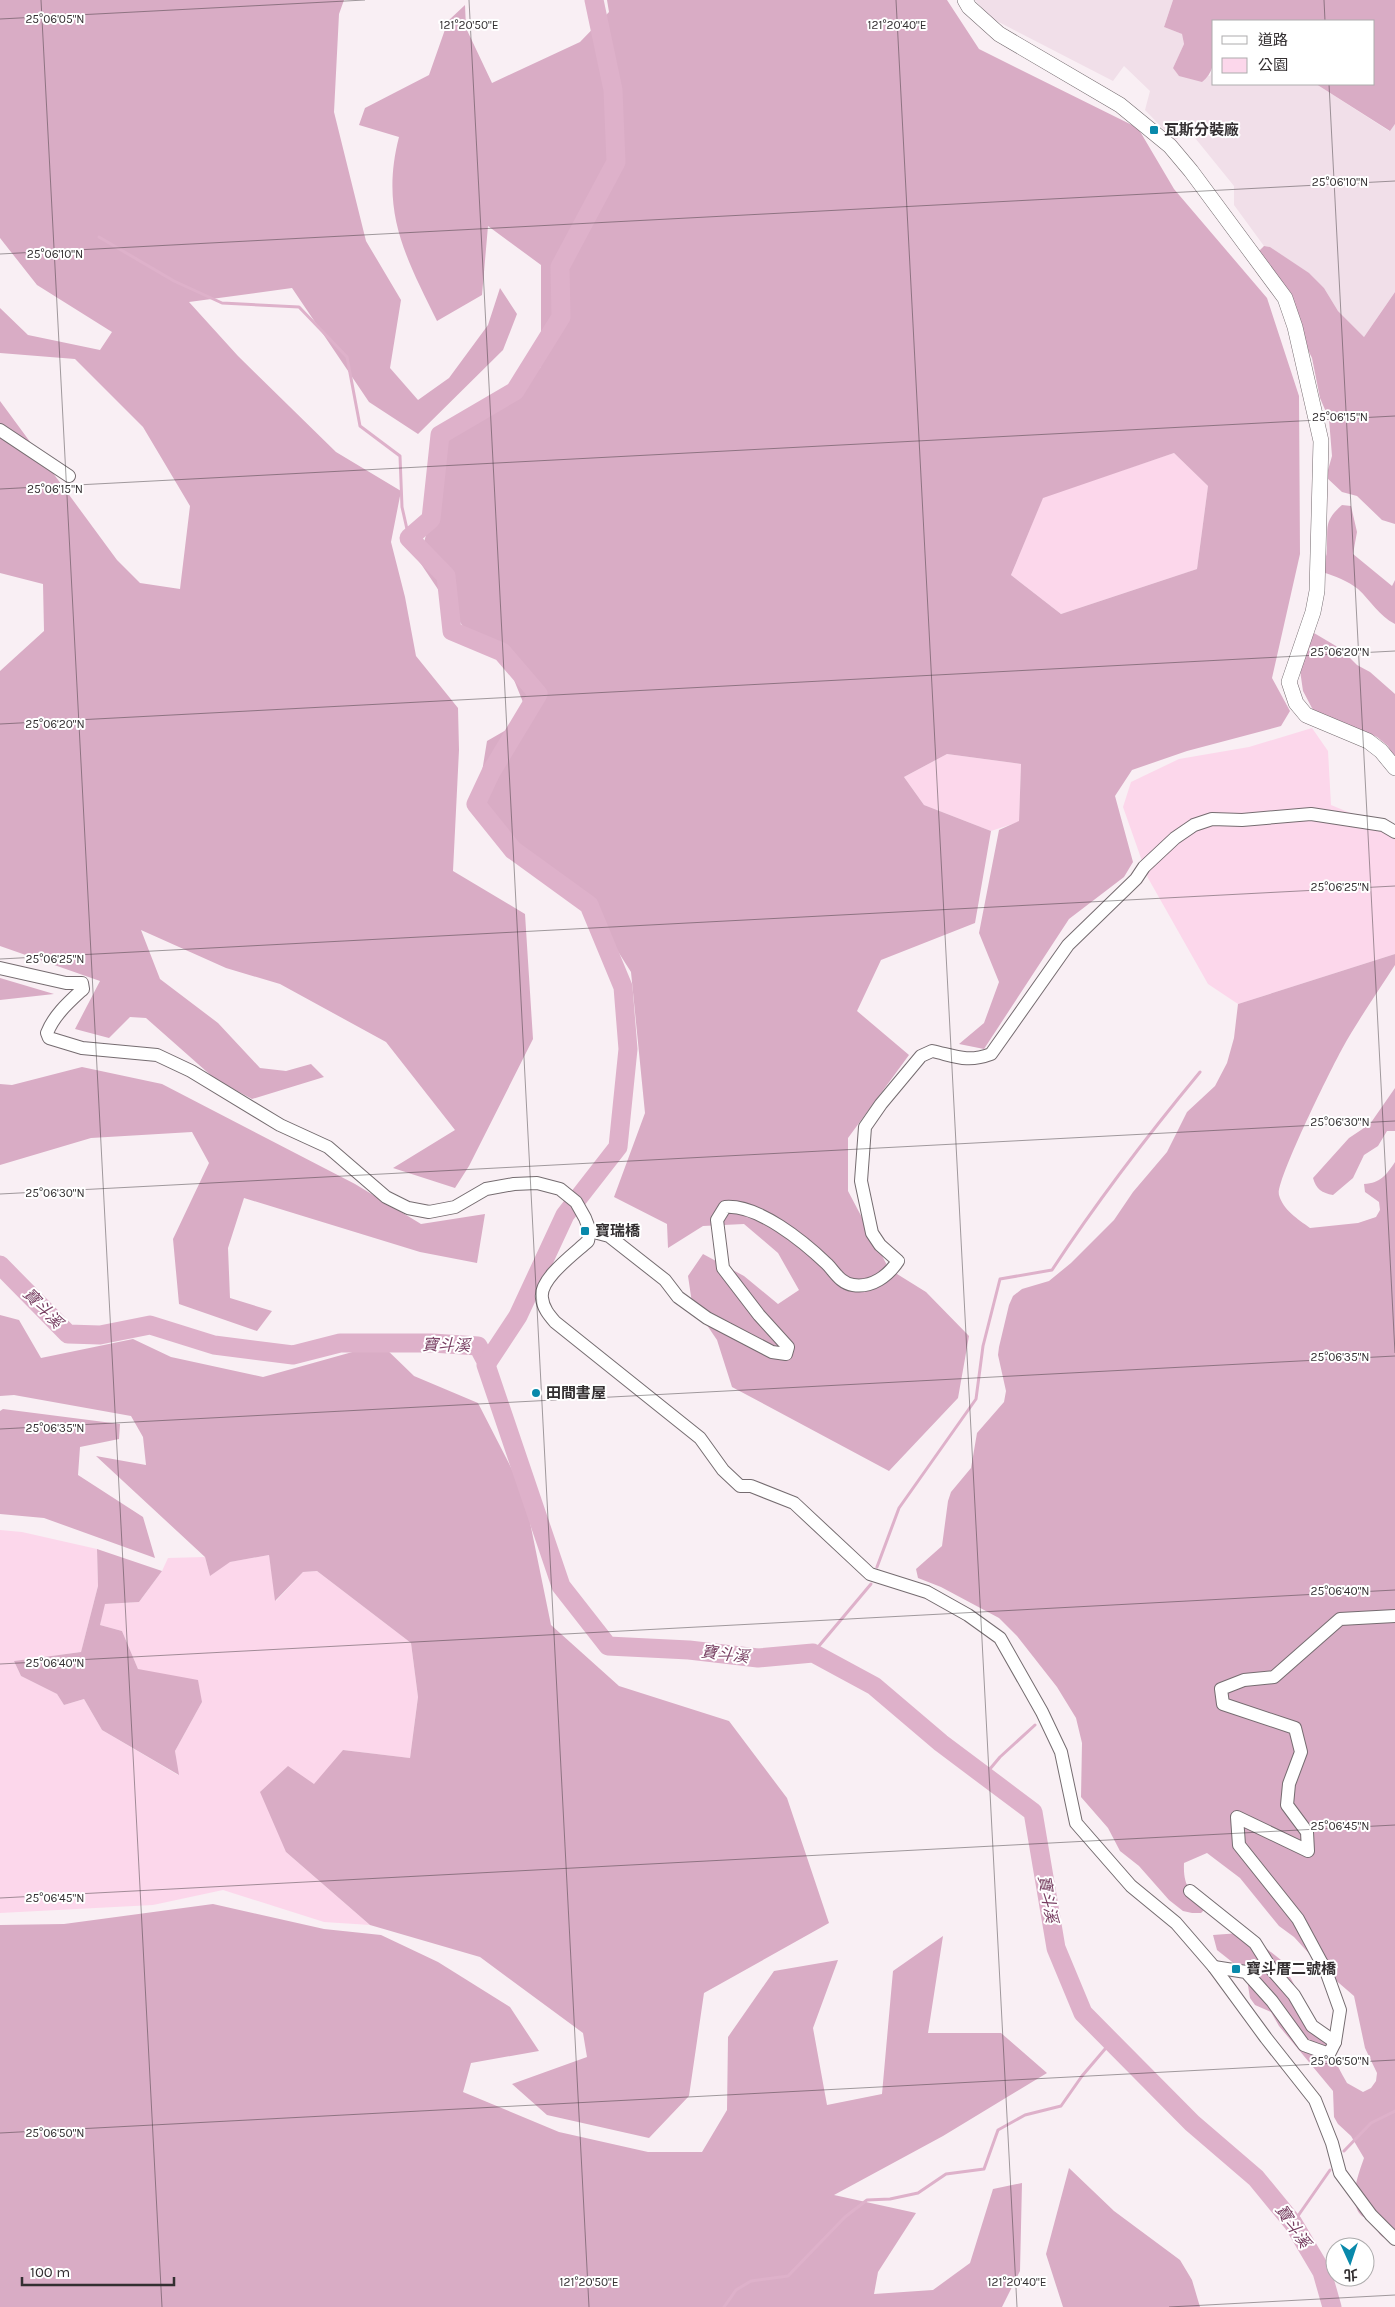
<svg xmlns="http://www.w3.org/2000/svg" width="1395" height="2307" viewBox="0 0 1395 2307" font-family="Karla,'Noto Sans TC',sans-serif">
	<rect width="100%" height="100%" fill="#f9eff4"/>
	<polygon fill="#f1dfe9" points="975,0 1173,0 1164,27 1182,34 1184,44 1173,68 1210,76 1214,65 1214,84 1316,84 1389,131 1395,124 1395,292 1364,337 1338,311 1324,288 1270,247 1264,246 1234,205 1234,186 1191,133 1174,140 1145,110 1150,91 1124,66 1113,81 991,18"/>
	<g fill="#fcd7eb">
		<polygon points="1174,453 1208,486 1197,569 1061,614 1011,575 1043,497"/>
		<polygon points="1312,728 1328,751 1331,805 1394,831 1395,835 1395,954 1238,1004 1208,984 1148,878 1123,807 1131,782 1179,759 1249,747"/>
		<polygon points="947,754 1021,764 1019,822 991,831 924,805 904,777"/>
		<polygon points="0,1530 22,1532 97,1549 98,1586 81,1652 14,1661 21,1676 57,1694 64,1705 84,1699 102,1730 178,1775 175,1751 202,1702 138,1669 122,1631 100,1625 104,1604 139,1602 162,1571 168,1558 205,1557 210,1576 229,1562 269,1555 276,1601 303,1572 317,1571 411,1643 418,1697 410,1758 343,1750 286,1852 370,1925 324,1922 223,1890 153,1905 0,1913"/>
	</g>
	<g fill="#d9acc5" fill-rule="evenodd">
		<polygon points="0,0 344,0 339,14 334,112 366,241 401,300 390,368 418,400 449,378 488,325 500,288 517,314 503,350 418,434 369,402 292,288 189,302 238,356 336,452 401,491 391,542 405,597 416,656 458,708 459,750 453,871 525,914 533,1039 469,1166 455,1188 393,1168 455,1130 386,1042 280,984 226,968 141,930 160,979 218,1023 260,1068 286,1071 311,1064 324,1077 252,1099 215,1079 146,1018 130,1017 109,1038 75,1029 100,981 0,946 0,671 44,631 43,584 0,573 0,401 117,560 140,583 180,589 190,506 143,427 75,359 0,353 0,308 28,335 100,350 112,332 37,285 0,238"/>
		<path d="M607 0H947L979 49 1138 128 1174 189 1267 298 1299 396 1300 554 1272 678 1290 711 1281 726 1187 751 1132 770 1115 796 1133 862 1124 877 1069 919 984 1049 959 1044 984 1023 999 982 979 933 999 830 1019 821 1021 764 947 754 904 777 924 805 991 831 975 923 881 960 857 1011 909 1055 848 1138V1191L889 1269 926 1292 969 1336 958 1398 889 1471 732 1387 717 1340 692 1303 688 1276 703 1254 744 1276 778 1304 799 1290 778 1253 744 1224 703 1226 668 1248 667 1224 614 1197 645 1113 631 972 591 909 533 862 476 809 487 741 529 717 512 675 462 625 419 561 430 520 433 451 541 367V265L488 226 482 295 437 321C405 256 380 211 399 137L359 125 365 108 429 75 448 21 465 5 466 28 492 83 580 42 609 12ZM1174 453 1208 486 1197 569 1061 614 1011 575 1043 498Z"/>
		<path d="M1173 0H1395V124L1390 131 1316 84H1374V21H1214C1214 42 1220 68 1202 82L1179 76 1173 68 1184 44 1182 34 1164 27Z"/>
		<polygon points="1264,246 1270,247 1309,273 1324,288 1338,311 1364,337 1395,292 1395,524 1382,520 1357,496 1342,492 1326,477 1332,456 1329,419 1320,398 1312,358 1259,251"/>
		<path d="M1342 505 1351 506 1357 532 1353 554 1392 586 1395 580V624C1379 616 1371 601 1358 589 1348 581 1335 576 1322 572 1324 564 1327 556 1327 548 1328 526 1324 521 1342 505Z"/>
		<polygon points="1314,633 1341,649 1357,665 1370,672 1395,694 1395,762 1388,746 1377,737 1313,710 1303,691 1300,670 1309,637"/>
		<path d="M1395 954V965C1377 993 1358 1020 1342 1049 1332 1067 1275 1182 1279 1195 1283 1210 1298 1219 1310 1228L1358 1223 1376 1217 1380 1210 1379 1202 1365 1192 1364 1184C1381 1183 1386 1175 1395 1162V2241C1373 2236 1382 2231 1370 2220 1366 2217 1363 2218 1360 2214 1348 2199 1359 2173 1364 2158L1351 2136 1338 2124 1334 2117 1333 2091 1279 2026 1271 2012 1255 2005 1250 1998 1246 1973 1217 1950 1213 1935 1240 1933 1257 1941 1281 1960 1343 2076 1347 2083 1363 2092 1371 2088 1376 2081 1377 2073 1365 2048 1354 1996 1325 1971 1294 1937 1279 1926 1240 1878 1207 1853 1184 1863C1183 1887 1190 1892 1207 1907L1201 1913H1192L1183 1911 1169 1900 1139 1866 1120 1851 1108 1828 1081 1797 1082 1743 1076 1718 1057 1687 1017 1636 999 1618 941 1587 918 1578 916 1569 942 1546 948 1501 951 1492 971 1468 977 1433 1004 1402 1006 1391 998 1355 999 1347 1009 1305 1013 1296 1022 1289 1049 1281 1071 1263 1114 1220 1133 1192 1167 1152 1187 1112 1215 1086 1227 1063 1234 1038 1238 1004Z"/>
		<polygon points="0,978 54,994 0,1000"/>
		<polygon points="82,1067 162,1084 355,1184 421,1224 485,1214 477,1263 420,1252 244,1198 228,1248 230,1298 272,1311 257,1331 179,1304 173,1239 209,1163 192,1132 91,1138 0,1165 0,1084 12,1085"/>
		<path d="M1395 1088V1131H1387L1378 1146 1364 1155 1353 1178 1333 1195C1322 1193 1316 1189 1313 1178L1349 1138 1370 1124Z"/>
		<polygon points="0,1315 19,1320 41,1358 133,1339 171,1357 263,1377 381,1344 414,1376 478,1403 524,1493 551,1625 619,1686 729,1721 787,1798 829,1923 704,1993 689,2096 649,2138 547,2115 512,2084 587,2057 583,2033 480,1957 370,1925 286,1852 260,1792 288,1766 314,1784 343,1750 410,1758 418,1697 411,1643 317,1571 303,1572 275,1601 269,1555 230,1562 210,1576 205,1557 96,1456 146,1465 143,1437 131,1416 14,1395 0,1396"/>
		<polygon points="3,1409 120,1424 119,1439 80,1447 78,1475 143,1517 155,1558 44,1518 0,1514 0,1411"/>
		<polygon points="97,1549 162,1571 139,1602 105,1604 100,1625 122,1631 138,1669 198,1680 202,1702 175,1751 179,1775 102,1730 84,1699 64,1705 57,1694 21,1676 14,1661 81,1652 98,1586"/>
		<polygon points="213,1904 324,1929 381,1935 438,1962 510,2007 539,2051 471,2063 463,2092 559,2132 648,2152 702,2152 727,2110 728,2037 774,1971 838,1960 813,2028 827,2105 882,2094 893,1971 943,1936 928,2033 1001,2033 1047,2073 943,2136 834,2195 916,2213 878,2272 874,2294 933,2290 970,2263 993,2189 1022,2183 1020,2271 1002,2307 0,2307 0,1925 64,1924"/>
		<polygon points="1069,2168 1114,2211 1180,2260 1192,2280 1200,2307 1063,2307 1046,2254"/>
	</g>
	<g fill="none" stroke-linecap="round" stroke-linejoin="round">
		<g stroke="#deb1ca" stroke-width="3">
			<polyline points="99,237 174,281 222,303 299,307 347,357 360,426 400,456 402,507 409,538"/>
			<path d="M877 1567 899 1508 976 1399 983 1346 1000 1279 1052 1270C1098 1200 1147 1136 1200 1072"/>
			<polyline points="813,1653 871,1584"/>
			<polyline points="984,1776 1000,1757 1035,1725"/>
			<polyline points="1344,2151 1371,2123 1395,2111"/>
			<polyline points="1293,2223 1330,2170"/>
			<polyline points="724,2307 736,2290 751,2281 788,2276 845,2217 867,2200 890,2199 918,2193 946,2174 984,2169 998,2130 1025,2115 1061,2106 1082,2076 1111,2042"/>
		</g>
		<g stroke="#deb1ca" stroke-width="19">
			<polyline points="0,1265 68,1334 100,1335 150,1325 214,1345 293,1355 340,1343 432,1343 478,1346 487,1363 486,1365 561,1586 608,1646 689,1650 758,1658 813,1653 874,1686 941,1743 1033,1812 1056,1948 1083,2013 1192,2123 1256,2178 1293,2223 1322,2272 1332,2307"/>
			<polyline points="487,1363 518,1316 565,1215 618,1147 628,1049 623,987 589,905 513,850 476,804 491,772 538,694 502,652 452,631 446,576 409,538 431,519 440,435 515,391 561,317 560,267 616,162 613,90 594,0"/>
		</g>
		<defs>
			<g id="minor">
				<polyline points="0,430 69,476"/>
				<path d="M0 968 66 983H82L83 989C69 1002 54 1015 47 1033L49 1038 82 1048 157 1055 191 1071 280 1125 328 1147 386 1197 408 1208 429 1212 455 1207 486 1189 514 1184 537 1183 560 1189 576 1202 585 1218 590 1231 588 1241C574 1254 539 1279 542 1298 543 1308 549 1315 555 1322L700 1438 723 1470 740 1486H751L794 1503 870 1574 927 1592 968 1615 1000 1638 1042 1712 1061 1752 1076 1823 1131 1886 1176 1923 1214 1967 1266 2038 1315 2100 1332 2143 1340 2173 1371 2215 1395 2239"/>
				<path d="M590 1231 609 1236 665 1280 678 1297 707 1318 772 1352 786 1354 788 1347 759 1315 723 1268 717 1220 725 1207C758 1204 804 1242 827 1264 835 1272 840 1283 853 1285 872 1288 888 1276 898 1261L880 1245 872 1233 861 1181 865 1127 881 1104 921 1056 932 1051C955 1056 967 1063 991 1054L1068 945 1136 879 1144 867 1175 838 1194 825 1212 819 1242 820 1311 814 1383 825 1395 832"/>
				<polyline points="1190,1891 1255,1943 1272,1970 1294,1995 1312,2026 1335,2042"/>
				<polyline points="1214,1967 1246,1972 1272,2001 1304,2045 1329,2054 1335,2042 1340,2010 1326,1971 1298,1919 1239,1845 1237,1817 1308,1851 1307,1832 1287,1805 1289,1784 1301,1752 1295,1728 1223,1704 1221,1689 1244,1680 1274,1677 1340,1619 1395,1616"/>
			</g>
			<polyline id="tertiary" points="965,0 969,7 999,34 1120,105 1170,146 1191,171 1285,298 1295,327 1321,441 1317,591 1313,612 1289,682 1296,703 1306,715 1368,741 1381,751 1395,768"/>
		</defs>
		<use href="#minor" stroke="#756c70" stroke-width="14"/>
		<use href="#tertiary" stroke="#756c70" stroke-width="16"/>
		<use href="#minor" stroke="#fff" stroke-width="12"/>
		<use href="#tertiary" stroke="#fff" stroke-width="15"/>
	</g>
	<path fill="none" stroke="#332f31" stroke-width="1" stroke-opacity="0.45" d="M41 0 162 2307M469 0 589 2307M896 0 1017 2307M1324 0 1325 21M0 19 365 0M1329 84 1395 1353M0 254 1395 181M0 489 1395 416M0 724 1395 651M0 959 1395 886M0 1194 1395 1121M0 1429 1395 1356M0 1664 1395 1590M0 1898 1395 1825M0 2133 1395 2060M1169 2307 1395 2295"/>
	<g fill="#0989ab" stroke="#fff" stroke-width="2">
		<rect x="1149" y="125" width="10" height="10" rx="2.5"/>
		<rect x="580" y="1226" width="10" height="10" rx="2.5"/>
		<circle cx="536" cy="1393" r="5"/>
		<rect x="1231" y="1964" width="10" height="10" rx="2.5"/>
	</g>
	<g text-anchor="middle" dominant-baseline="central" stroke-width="4" stroke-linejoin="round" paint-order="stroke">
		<g font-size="15" font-weight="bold" fill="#332f31" stroke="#fff" text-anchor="start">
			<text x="1164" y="130">瓦斯分裝廠</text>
			<text x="595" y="1231">寶瑞橋</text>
			<text x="546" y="1393">田間書屋</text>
			<text x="1246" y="1969">寶斗厝二號橋</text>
		</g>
		<g font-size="16" font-style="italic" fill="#773e61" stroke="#fff">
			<text transform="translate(43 1308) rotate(46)">寶斗溪</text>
			<text transform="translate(446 1345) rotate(1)">寶斗溪</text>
			<text transform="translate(725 1654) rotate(7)">寶斗溪</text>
			<text transform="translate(1048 1899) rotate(80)">寶斗溪</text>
			<text transform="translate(1293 2226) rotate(56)">寶斗溪</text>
		</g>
	</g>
	<g font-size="12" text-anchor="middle" fill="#332f31" stroke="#fff" stroke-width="4" stroke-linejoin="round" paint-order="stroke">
		<text x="55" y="23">25°06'05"N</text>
		<text x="469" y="29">121°20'50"E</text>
		<text x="897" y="29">121°20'40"E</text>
		<text x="1340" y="186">25°06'10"N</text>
		<text x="55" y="258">25°06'10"N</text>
		<text x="1340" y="421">25°06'15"N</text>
		<text x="55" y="493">25°06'15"N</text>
		<text x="1340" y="656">25°06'20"N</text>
		<text x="55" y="728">25°06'20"N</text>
		<text x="1340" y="891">25°06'25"N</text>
		<text x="55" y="963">25°06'25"N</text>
		<text x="1340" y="1126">25°06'30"N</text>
		<text x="55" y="1197">25°06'30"N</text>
		<text x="1340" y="1361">25°06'35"N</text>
		<text x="55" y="1432">25°06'35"N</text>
		<text x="1340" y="1595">25°06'40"N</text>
		<text x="55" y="1667">25°06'40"N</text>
		<text x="1340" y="1830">25°06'45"N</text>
		<text x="55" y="1902">25°06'45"N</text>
		<text x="1340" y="2065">25°06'50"N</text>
		<text x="55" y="2137">25°06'50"N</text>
		<text x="589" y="2286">121°20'50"E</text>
		<text x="1017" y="2286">121°20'40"E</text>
	</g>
	<rect x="1212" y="20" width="162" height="65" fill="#ffffff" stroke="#adacad"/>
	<rect x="1222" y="36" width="25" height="8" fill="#ffffff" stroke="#adacad"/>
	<text x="1258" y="45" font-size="15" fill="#332f31">道路</text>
	<rect x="1222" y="58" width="25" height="15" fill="#fcd7eb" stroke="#adacad"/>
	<text x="1258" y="70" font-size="15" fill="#332f31">公園</text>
	<g transform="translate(1350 2262) rotate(177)"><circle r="24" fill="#ffffff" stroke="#adacad"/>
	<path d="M0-4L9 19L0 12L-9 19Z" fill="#0989ab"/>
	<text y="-8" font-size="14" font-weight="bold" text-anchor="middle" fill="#332f31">北</text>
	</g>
	<path d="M22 2277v8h152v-8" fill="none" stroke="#332f31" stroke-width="2.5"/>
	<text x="30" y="2277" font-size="15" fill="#332f31" stroke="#ffffff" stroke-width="4" paint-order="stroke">100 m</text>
</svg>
